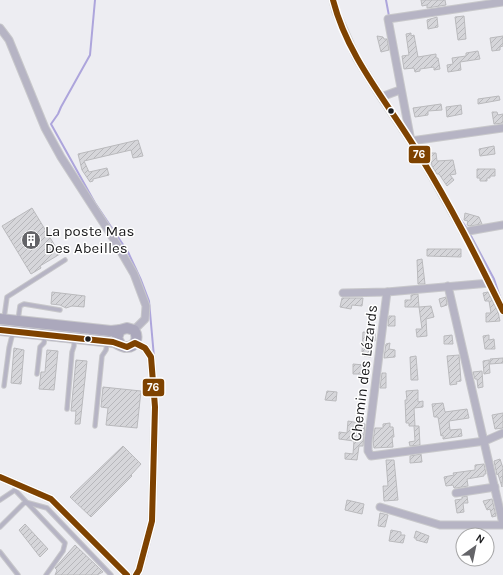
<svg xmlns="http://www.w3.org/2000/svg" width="503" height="575" viewBox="0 0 503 575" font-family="Karla,sans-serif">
	<defs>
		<pattern id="building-hatch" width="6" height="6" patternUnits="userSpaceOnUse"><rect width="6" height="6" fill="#d6d6da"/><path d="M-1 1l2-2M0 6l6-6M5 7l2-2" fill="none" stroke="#b7b7bb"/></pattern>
	</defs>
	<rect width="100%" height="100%" fill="#ededf2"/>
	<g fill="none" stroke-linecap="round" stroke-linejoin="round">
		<g stroke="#ada5dc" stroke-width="2">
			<polyline points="95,0 90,55 61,107 58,114 51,124 95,203 128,252 141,280 149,301 154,357"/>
			<polyline points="386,0 389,16"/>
			<polyline points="458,216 466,227"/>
			<polyline points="471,236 494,279 501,300"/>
			<polyline points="146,558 151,537"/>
		</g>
	</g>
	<g fill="url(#building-hatch)" stroke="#bababd">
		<polygon points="421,0 445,0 446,5 427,8 427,5 422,6"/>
		<polygon points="464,16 466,39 458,40 455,17"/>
		<polygon points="437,17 438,27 428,29 427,20"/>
		<polygon points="411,33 411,36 414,35 418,57 436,54 436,58 438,58 440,69 434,70 434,67 420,69 420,71 415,72 414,68 404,69 402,56 409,55 406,34"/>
		<polygon points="377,36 383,37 384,39 387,39 389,50 381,52"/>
		<polygon points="503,36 503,46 500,47 500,50 492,51 490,38"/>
		<polygon points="478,51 480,59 460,62 461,70 448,72 447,65 453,64 452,58 466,56 466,53"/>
		<polygon points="499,96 500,100 478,104 478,99"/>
		<polygon points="441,104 442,110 428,111 428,115 415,117 413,108"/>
		<polygon points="461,105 462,114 447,117 446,107"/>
		<polygon points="492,112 497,112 498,115 503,114 503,123 494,124"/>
		<polygon points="138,140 143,156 133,158 131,150 84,161 89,172 107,168 109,175 93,179 93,181 90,182 82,170 78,154"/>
		<polygon points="494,146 495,154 480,156 479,149"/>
		<polygon points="430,153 436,153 437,161 453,160 456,174 450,175 454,180 447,186 439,174 437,174 432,166"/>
		<polygon points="477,169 495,169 495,176 490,176 490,178 487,178 487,181 480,181 480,178 477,178"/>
		<polygon points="32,208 60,254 40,266 41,268 31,274 2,226"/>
		<polygon points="465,213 479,217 482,224 470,226 467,225 468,221 464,220"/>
		<polygon points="427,249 461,249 461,257 427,256"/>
		<polygon points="422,259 425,284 418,284 417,260"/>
		<polygon points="52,292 85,296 84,307 72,306 66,308 60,305 51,304"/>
		<polygon points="488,292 498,312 500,321 486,322 486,313 491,313 489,301 485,301 483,293"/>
		<polygon points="418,294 419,307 405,307 405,300 411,300 411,295"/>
		<polygon points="446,297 447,305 441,307 439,299"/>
		<polygon points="342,298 363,298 362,306 352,305 351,309 340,307"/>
		<polygon points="431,306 434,317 426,319 427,336 417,337 416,329 422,329 419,307"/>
		<polygon points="389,316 395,316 395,326 388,326"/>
		<polygon points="363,332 375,333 375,341 371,341 371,357 364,356 364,352 362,352"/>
		<polygon points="452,335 453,344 444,344 444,336"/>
		<polygon points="489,335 489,340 494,339 495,349 485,349 483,336"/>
		<polygon points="390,343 389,349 395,350 395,357 384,358 386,344"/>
		<polygon points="14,348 24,350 21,384 11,383"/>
		<polygon points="47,350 58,351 54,390 39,389 41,372 45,372"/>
		<polygon points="459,355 461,381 456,382 457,384 450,385 447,356"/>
		<polygon points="416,356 418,380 411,380 410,357"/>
		<polygon points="503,358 503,363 490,364 490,359"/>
		<polygon points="76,360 87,361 80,424 75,424 76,411 71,411"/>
		<polygon points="489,360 490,373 484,374 483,361"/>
		<polygon points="353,364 364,365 363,374 353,374"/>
		<polygon points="482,371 483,387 478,388 477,379 475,379 473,372"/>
		<polygon points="382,373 386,373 386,388 380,388"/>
		<polygon points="103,387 141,391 137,428 106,425 108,408 101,407"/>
		<polygon points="418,390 418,402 423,401 423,407 414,408 415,426 419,426 420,445 410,446 409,442 415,441 414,426 409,426 409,423 406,423 405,400 407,400 406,391"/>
		<polygon points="327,391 337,392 336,401 325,400"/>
		<polygon points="443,403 445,412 467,409 469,418 449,421 450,430 461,429 462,436 443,439 443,435 441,436 438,417 434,417 432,404"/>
		<polygon points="503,413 503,428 495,429 492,415"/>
		<polygon points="348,421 365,424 363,446 359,446 357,460 345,459 345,453 353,454 354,441 339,439 339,432 347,433"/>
		<polygon points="390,423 390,427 393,427 394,437 392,437 393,447 374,448 373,441 375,428 383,428 383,424"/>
		<polygon points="123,446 141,464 131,475 132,476 91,517 70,497"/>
		<polygon points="421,454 422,462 410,463 410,456"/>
		<polygon points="500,459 503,468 502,487 498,474 497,475 494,461"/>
		<polygon points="386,460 394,460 398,500 384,501 383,486 388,486"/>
		<polygon points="484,464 486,474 484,474 484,476 467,479 468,486 456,488 454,488 453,485 446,486 444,477 454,475 453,473 475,470 475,465"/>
		<polygon points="467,496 468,503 463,503 464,512 457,513 455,500 462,499 462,497"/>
		<polygon points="492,499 496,516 492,517 490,509 487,510 483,501"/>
		<polygon points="347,500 364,504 362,514 345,510"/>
		<polygon points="380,513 388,515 385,527 378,526"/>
		<polygon points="25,524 48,549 40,557 19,530"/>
		<polygon points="391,530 401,532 401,535 405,535 403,543 389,541"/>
		<polygon points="416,531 429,536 427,543 416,540 416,538 414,538"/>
		<polygon points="75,545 98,567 103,572 97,575 55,575 57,570 55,568"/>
	</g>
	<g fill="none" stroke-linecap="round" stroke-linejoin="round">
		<defs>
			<g id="lane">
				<polyline points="4,318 7,297 65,260"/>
				<polyline points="18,320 20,306 24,304 60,310"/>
				<polyline points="37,374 40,347 44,343 45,336"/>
				<polyline points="4,386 9,348 13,332"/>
				<polyline points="67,409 72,352 74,346 74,338"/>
				<polyline points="95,426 102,356 106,350 107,343"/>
				<polyline points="15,490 65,543 63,551 46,575"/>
				<polyline points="0,500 15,490 16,488"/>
				<polyline points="0,527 25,502 47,508 111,575"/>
				<polyline points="0,552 18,575"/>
			</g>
			<g id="street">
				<polyline points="333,0 336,12 356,57 381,97 420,155 473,249 503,311"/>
				<polyline points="503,2 388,19 411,141 503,128"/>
				<polyline points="0,28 9,40 45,128 61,157 110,233 134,274 146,306 145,319 134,330"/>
				<polyline points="381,97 400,90"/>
				<polyline points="463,232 503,225"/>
				<polyline points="448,286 503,524"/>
				<polyline points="387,292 368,442 368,451 371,456 485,441 503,433"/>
				<polyline points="343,293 387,292 490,283"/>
				<polyline points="135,343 145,348 151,357 155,407 152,521 139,570 136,575"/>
				<polyline points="0,477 51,499 127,575"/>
				<polyline points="456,493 495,487"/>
				<polyline points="380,507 440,525 503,525"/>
			</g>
			<g id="secondary">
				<polyline points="0,319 111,331 120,330"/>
				<path d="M0 330 113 342C117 343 122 347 126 347 136 348 139 337 134 330L127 328 120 330 117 338 120 344"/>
			</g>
		</defs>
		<use href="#lane" stroke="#c8c8cb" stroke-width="5.5"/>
		<use href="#street" stroke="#c8c8cb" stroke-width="9"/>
		<use href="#secondary" stroke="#c8c8cb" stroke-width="12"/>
		<use href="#lane" stroke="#b6b4c4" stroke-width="3.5"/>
		<use href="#street" stroke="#b6b4c4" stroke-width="7"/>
		<use href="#secondary" stroke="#aba8bc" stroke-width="10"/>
		<defs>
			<g id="bus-1">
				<path d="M333 0C348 59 390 105 420 156 451 206 477 258 503 311"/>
				<polyline points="0,330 113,342 127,347 135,343 145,348 151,357 155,407 152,521 139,570 136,575"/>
				<polyline points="0,477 51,499 127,575"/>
			</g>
		</defs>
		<use href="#bus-1" stroke="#fff" stroke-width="9"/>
		<use href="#bus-1" stroke="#7e4200" stroke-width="6"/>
	</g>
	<defs>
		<symbol id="building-disc" viewBox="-11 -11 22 22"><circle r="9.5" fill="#646468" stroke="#fff"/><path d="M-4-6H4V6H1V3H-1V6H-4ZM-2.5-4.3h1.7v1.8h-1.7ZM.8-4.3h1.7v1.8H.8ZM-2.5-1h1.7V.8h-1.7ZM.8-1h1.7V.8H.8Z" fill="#fff"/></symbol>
	</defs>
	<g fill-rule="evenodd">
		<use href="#building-disc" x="20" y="229" width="22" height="22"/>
	</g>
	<g fill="#1b1b1d" stroke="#fff" stroke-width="1.5">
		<circle cx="391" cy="111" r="3.5"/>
		<circle cx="88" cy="339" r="3.5"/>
	</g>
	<g text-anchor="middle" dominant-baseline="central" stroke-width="3" stroke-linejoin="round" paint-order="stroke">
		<g font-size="15" fill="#1b1b1d" stroke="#fff" text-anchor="start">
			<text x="45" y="231">La poste Mas<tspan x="45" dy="17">Des Abeilles</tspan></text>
		</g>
		<g font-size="15" fill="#1b1b1d" stroke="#fff">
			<text transform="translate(364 373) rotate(-83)">Chemin des Lézards</text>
		</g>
	</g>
	<g stroke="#fff" stroke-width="1.5">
		<rect x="408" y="145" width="23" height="19" rx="4" fill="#7e4200"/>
		<rect x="142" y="378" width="23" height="19" rx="4" fill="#7e4200"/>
	</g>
	<g font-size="11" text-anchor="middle" font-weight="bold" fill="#fff">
		<text x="419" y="158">76</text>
		<text x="153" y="391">76</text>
	</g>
	<g transform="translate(475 547) rotate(33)"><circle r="19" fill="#ffffff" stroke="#a4a4a5"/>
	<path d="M0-3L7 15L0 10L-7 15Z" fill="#646468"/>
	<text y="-6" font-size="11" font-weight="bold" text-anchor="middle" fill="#1b1b1d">N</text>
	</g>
</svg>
